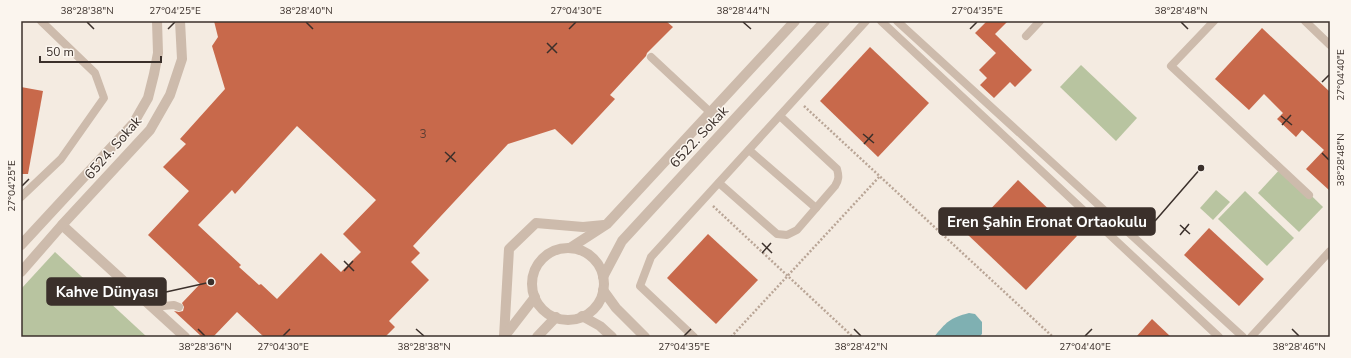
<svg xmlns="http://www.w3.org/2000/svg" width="1351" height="358" viewBox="0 0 1351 358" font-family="'Nunito Sans',sans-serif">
	<rect width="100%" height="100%" fill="#f4ebe1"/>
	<g fill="#b8c4a0">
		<polygon points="1081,65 1137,118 1116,141 1060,87"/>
		<polygon points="1282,167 1323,207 1299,232 1258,193"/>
		<polygon points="1216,190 1230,202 1213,220 1200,208"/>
		<polygon points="1245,191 1294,238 1267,266 1218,219"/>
		<polygon points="55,252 147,337 21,337 21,289"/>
	</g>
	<path fill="#7fb0b2" d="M969 313 975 314 982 322V334L979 337H934C946 322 950 318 969 313Z"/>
	<g fill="#c8694b" fill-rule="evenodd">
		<path d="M214 21H666L673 27 647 53 646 56 610 95 615 99 572 145 555 129 508 144 413 246 420 253 411 262 429 280 389 321 395 327 385 337H264L237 312 213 337H202L174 311 179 312 183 311 184 307 182 303 200 284 148 235 189 191 163 167 186 144 180 139 225 89 212 46 218 37ZM297 126 376 200 343 234 361 252 341 272 321 253 277 299 261 284 259 285 239 267 241 265 198 225 232 190 235 194Z"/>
		<polygon points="987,21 1008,21 995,34 1032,70 1015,87 1010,82 994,98 980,85 987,78 979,70 996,53 975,33"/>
		<polygon points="1262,28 1330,92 1330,191 1306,169 1324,150 1302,130 1296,137 1277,119 1283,113 1264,94 1249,110 1215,79"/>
		<polygon points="870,47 929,103 878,157 820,101"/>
		<polygon points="21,87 43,91 28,174 21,174"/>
		<polygon points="1018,180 1077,236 1026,290 967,234"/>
		<polygon points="1209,228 1264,279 1239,306 1184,255"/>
		<polygon points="708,234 758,280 716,324 667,278"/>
		<polygon points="1152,319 1171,337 1136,337"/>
	</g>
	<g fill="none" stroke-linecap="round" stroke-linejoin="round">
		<g stroke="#b9a596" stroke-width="2.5" stroke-dasharray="2 2" stroke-linecap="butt">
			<polyline points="804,106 1053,337"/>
			<polyline points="713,206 853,337"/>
			<polyline points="731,337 880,176"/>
		</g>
		<g stroke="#cdbbac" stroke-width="8">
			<polyline points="881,21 1219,337"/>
			<polyline points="897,21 1243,337"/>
			<polyline points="1214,21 1171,66 1309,195"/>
			<polyline points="1305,21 1330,45"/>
			<polyline points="1026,36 1040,21"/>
			<polyline points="651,57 710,112"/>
			<polyline points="749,150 816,208"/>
			<path d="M719 183 777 234 787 235 797 230 835 186C839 180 839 176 837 169L780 116"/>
			<polyline points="21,197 61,159 104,98 95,73 41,21"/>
			<polyline points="152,307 174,305 179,307"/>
			<polyline points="694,337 640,286 651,257 866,21"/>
			<polyline points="1251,337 1330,251"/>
		</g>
		<g stroke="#cdbbac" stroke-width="10">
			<polyline points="62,225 185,337"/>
			<polyline points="21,245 133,124 148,98 154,74 158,53 157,21"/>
			<polyline points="570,248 607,224 795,21"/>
			<circle cx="568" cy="284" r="36"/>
			<polyline points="21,272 62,225 150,130 170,95 182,59 180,21"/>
			<polyline points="603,277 622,241 825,21"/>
			<polyline points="603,290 616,308 645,337"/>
			<polyline points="582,316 600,326 612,337"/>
			<polyline points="504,337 509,249 536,223 583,227 604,225"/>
			<polyline points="504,337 535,297"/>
			<polyline points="537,337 556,317"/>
		</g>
	</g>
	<path fill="none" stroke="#3b302b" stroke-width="1.5" d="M87 22 94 29M306 22 313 29M743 22 751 29M1181 22 1188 29M168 29 175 22M569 29 576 22M970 29 977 22M547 43 557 53M547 53 557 43M1322 82 1329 75M1281 116 1292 125M1282 125 1291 115M863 134 874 143M864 144 873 134M445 152 456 162M1322 153 1329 160M446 162 455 152M22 186 29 179M1180 225 1190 234M1180 235 1189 224M762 243 772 253M762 253 771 243M344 261 354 271M344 271 353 261M198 329 205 336M416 329 424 336M854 329 861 336M1292 329 1299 336M283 336 290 329M684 336 691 329M1085 336 1092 329"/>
	<g text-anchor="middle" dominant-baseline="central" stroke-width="3" stroke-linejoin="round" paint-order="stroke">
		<g font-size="12" fill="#5e3e33">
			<text x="423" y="134">3</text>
		</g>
		<g font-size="14" fill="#3b302b" stroke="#fbf5ee">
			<text transform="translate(699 137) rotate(-47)">6522. Sokak</text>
			<text transform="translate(113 148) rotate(-49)">6524. Sokak</text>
		</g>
	</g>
	<path fill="none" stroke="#3b302b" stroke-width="1.5" d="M1201 168L1155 221M211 282L166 292"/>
	<g fill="#3b302b" stroke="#fbf5ee" stroke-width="1.5">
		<circle cx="1201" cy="168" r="4"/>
		<circle cx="211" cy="282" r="4"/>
	</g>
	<g fill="#3b302b" stroke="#3b302b" stroke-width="1.5">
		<rect x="939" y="208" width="216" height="27" rx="4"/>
		<rect x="47" y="278" width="119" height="27" rx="4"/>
	</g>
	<g font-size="15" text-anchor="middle" font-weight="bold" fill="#fff">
		<text x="1047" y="227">Eren Şahin Eronat Ortaokulu</text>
		<text x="107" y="297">Kahve Dünyası</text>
	</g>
	<rect width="1351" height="358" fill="none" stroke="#fbf5ee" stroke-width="44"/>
	<path d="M40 56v6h121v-6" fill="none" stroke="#3b302b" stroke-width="2"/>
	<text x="46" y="56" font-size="12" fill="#3b302b" stroke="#fbf5ee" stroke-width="3" paint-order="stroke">50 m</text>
	<rect x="22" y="22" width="1307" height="314" fill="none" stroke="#3b302b" stroke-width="1.5"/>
	<g font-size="10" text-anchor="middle" fill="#3b302b">
		<text x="87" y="14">38°28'38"N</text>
		<text x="175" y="14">27°04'25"E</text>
		<text x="306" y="14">38°28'40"N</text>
		<text x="576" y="14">27°04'30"E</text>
		<text x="743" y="14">38°28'44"N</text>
		<text x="977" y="14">27°04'35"E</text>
		<text x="1181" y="14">38°28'48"N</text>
		<text transform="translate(1340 75) rotate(-90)" y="4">27°04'40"E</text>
		<text transform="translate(1340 160) rotate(-90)" y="4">38°28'48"N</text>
		<text transform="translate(11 186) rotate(-90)" y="4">27°04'25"E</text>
		<text x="205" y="350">38°28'36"N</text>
		<text x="283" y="350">27°04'30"E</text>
		<text x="424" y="350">38°28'38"N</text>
		<text x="684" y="350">27°04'35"E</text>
		<text x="861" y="350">38°28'42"N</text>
		<text x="1085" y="350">27°04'40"E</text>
		<text x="1299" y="350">38°28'46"N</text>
	</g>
</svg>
